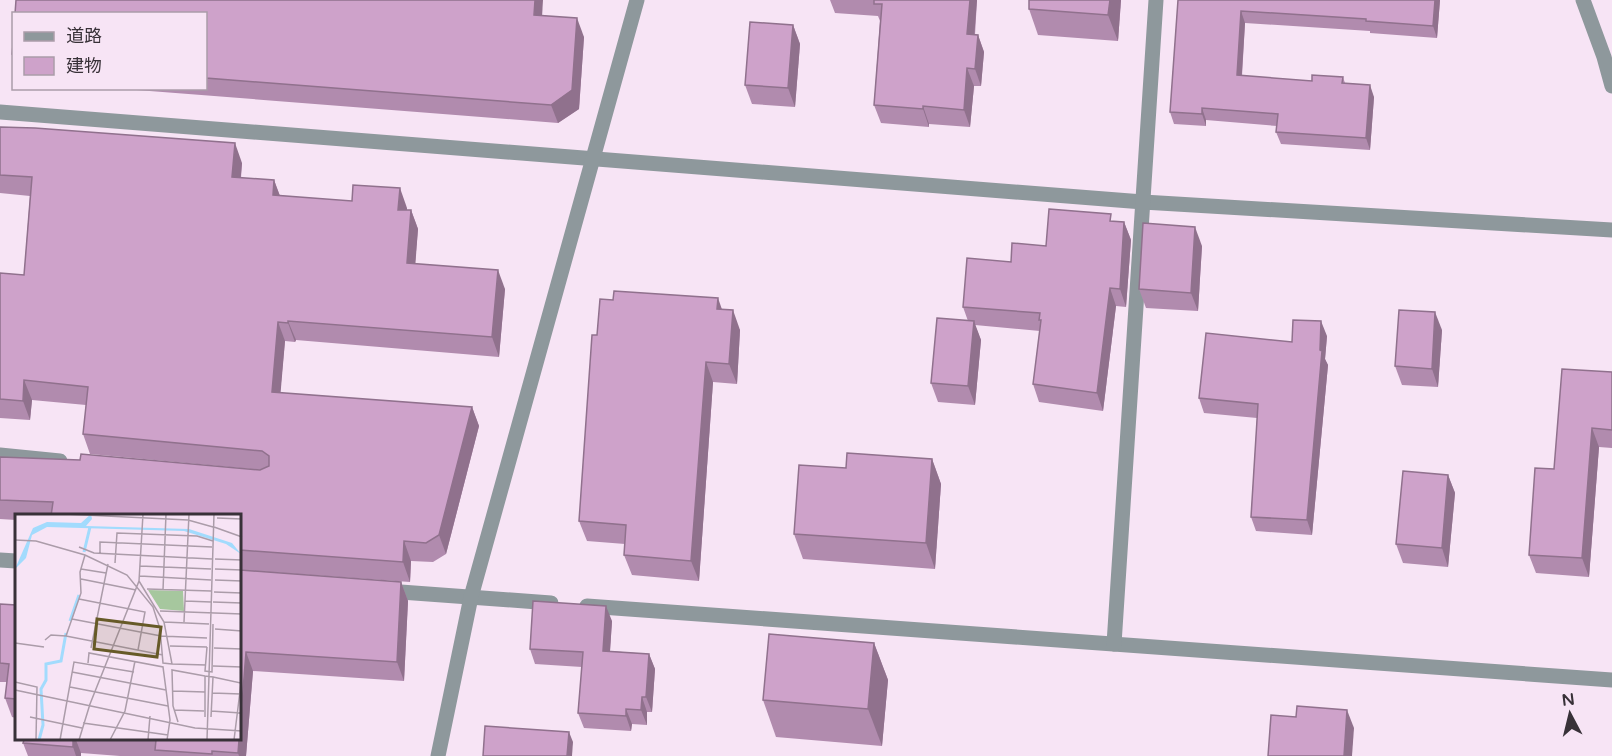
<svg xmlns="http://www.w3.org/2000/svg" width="1612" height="756" viewBox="0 0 1612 756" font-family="'Varela Round','Noto Sans JP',sans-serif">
	<rect width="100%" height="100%" fill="#f7e4f5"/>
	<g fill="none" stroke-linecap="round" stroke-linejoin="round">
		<g stroke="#8e989c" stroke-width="15">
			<polyline points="1583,0 1604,57 1612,86"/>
			<polyline points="0,112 1143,202 1612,230"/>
			<polyline points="0,455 60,461"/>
			<polyline points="0,560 16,561"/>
			<polyline points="387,591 551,603"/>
			<polyline points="587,606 1612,680"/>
			<polyline points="1114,644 1156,0"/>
			<polyline points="438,756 471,597 637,0"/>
		</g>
	</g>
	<g fill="#b18bae">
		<polygon points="830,0 977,0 975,35 978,35 984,52 981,86 974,86 970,127 929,124 929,127 881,123 874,105 880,21 878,16 835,13"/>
		<polygon points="1121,0 1118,41 1038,35 1029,9"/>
		<polygon points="1178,0 1440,0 1437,38 1370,33 1370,31 1245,23 1242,76 1312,81 1343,77 1345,83 1374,97 1370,150 1281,144 1276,132 1277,126 1206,120 1206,126 1174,124 1170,112"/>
		<polygon points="206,14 542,16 584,37 579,109 558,123 111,88 206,88"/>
		<polygon points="793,25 800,44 795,107 752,104 745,85"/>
		<polygon points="0,127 242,163 241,178 274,180 280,196 407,208 407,210 411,210 418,229 415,263 505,289 499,357 296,340 295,342 285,341 280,393 472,407 479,426 446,554 433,562 411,561 410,582 240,570 240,516 16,516 16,520 0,519 0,457 260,470 261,470 90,454 83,434 86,405 32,400 30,420 0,418 0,273 24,275 30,196 0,193"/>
		<polygon points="1113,221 1124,222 1131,240 1126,307 1116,306 1103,411 1039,402 1033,384 1040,331 975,325 981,340 975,405 938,402 931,383 968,321 963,307 1046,246"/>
		<polygon points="1202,246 1198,311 1146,308 1139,289"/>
		<polygon points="722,309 740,330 737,384 713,382 699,581 632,575 624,555 625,544 587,541 579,521 597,335"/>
		<polygon points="1442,330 1438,387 1402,385 1395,366"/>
		<polygon points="1327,336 1325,359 1328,365 1312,535 1256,531 1251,517 1257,418 1204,413 1199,398 1292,342"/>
		<polygon points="1612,372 1612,448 1599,447 1589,577 1536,573 1529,555 1554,469"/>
		<polygon points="932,459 941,484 935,569 803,559 794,534"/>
		<polygon points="1448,475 1455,493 1448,567 1403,563 1396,544"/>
		<polygon points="240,570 401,582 408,601 404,681 253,671 246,756 120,756 81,753 81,756 28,756 23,743 24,740 240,740"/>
		<polygon points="0,604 16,605 16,718 12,717 5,698 7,682 0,682"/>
		<polygon points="612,621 610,651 649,654 655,669 652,712 647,712 647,725 632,724 631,731 584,728 578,713 582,667 535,664 530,649"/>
		<polygon points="874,643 888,680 882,746 776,737 763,700"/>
	</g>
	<g fill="#90718d">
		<polygon points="535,0 543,0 541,34 534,15"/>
		<polygon points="970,0 977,0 973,52 967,34"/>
		<polygon points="1110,0 1121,0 1118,41 1108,15"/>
		<polygon points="1435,0 1440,0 1437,38 1433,26"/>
		<polygon points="1241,11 1245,23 1241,87 1237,75"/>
		<polygon points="577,18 584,37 579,109 558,123 551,105"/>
		<polygon points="793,25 800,44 795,107 788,88"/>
		<polygon points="978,35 984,52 981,86 975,69"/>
		<polygon points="967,68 974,86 970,127 964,110"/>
		<polygon points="1370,85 1374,97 1370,150 1366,138"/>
		<polygon points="923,106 929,124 929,127 923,109"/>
		<polygon points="1202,108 1206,120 1206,126 1202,114"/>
		<polygon points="235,143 242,163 239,196 232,177"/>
		<polygon points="274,180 281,199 273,195"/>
		<polygon points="400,188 407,208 405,230 398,210"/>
		<polygon points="411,210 418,229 414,282 407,263"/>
		<polygon points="1124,222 1131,240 1126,307 1120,289"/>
		<polygon points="1195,227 1202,246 1198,311 1191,293"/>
		<polygon points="498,270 505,289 499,357 492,337"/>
		<polygon points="1110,288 1116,306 1103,411 1097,393"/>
		<polygon points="718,298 725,318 717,309"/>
		<polygon points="733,310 740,330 737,384 729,364"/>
		<polygon points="1435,312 1442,330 1438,387 1432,369"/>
		<polygon points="288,321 296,340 295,342 288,323"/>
		<polygon points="974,321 981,340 975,405 968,386"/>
		<polygon points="1321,321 1327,336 1325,359 1328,365 1312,535 1307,520"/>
		<polygon points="278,322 285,341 279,411 272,392"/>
		<polygon points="706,362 713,382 699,581 691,561"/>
		<polygon points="24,380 32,400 30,420 23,401"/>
		<polygon points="472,407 479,426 446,554 439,535"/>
		<polygon points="1592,428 1599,447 1589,577 1582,558"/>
		<polygon points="932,459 941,484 935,569 926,543"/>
		<polygon points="1448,475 1455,493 1448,567 1442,548"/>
		<polygon points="404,541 411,561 410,582 403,562"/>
		<polygon points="401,582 408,601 404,681 397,662"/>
		<polygon points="16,606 16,630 15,625"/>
		<polygon points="606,606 612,621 609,666 603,651"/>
		<polygon points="874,643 888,680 882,746 868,709"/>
		<polygon points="246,652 253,671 246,756 239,756 238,753 239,740 240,740"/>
		<polygon points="649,654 655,669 652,712 646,697"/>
		<polygon points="642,697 647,712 647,725 641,710"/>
		<polygon points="626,709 632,724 631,731 626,716"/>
		<polygon points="1347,710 1354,728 1352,756 1344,756"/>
		<polygon points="569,732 573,742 572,756 567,756"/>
		<polygon points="73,740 76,740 81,753 81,756 76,756 73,747"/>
	</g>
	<g fill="#cea2ca" stroke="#90718d" stroke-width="1.5">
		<polygon points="16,0 535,0 534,15 577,18 572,90 551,105 206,78 206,14 15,14"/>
		<polygon points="874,0 970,0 967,34 978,35 975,69 967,68 964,110 923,106 923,109 874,105 882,4 874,4"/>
		<polygon points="1029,0 1110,0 1108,15 1029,9"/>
		<polygon points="1178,0 1435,0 1433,26 1366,21 1366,19 1241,11 1237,75 1312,81 1312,75 1343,77 1342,83 1370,85 1366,138 1276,132 1278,114 1202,108 1202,114 1170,112"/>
		<polygon points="750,22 793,25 788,88 745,85"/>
		<polygon points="14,36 14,54 12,54"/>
		<polygon points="0,127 35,128 235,143 232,177 274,180 273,195 352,201 353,185 400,188 398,210 411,210 407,263 498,270 492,337 288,321 288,323 278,322 272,392 472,407 439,535 426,543 404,541 403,562 240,550 240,516 51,516 53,502 0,500 0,457 80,460 81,454 260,470 269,466 269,456 262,451 83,434 88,387 24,380 23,401 0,399 0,273 24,275 32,177 0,175"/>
		<polygon points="1049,209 1111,214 1110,221 1124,222 1120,289 1110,288 1097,393 1033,384 1041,320 1039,320 1040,313 963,307 967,258 1011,262 1012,243 1046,246"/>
		<polygon points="1143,223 1195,227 1191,293 1139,289"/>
		<polygon points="614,291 718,298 717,309 733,310 729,364 706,362 691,561 624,555 626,525 579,521 592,335 597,335 600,299 613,300"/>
		<polygon points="1399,310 1435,312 1432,369 1395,366"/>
		<polygon points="937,318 974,321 968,386 931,383"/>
		<polygon points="1293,320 1321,321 1320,350 1322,351 1307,520 1251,517 1258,404 1199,398 1206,333 1292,342"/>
		<polygon points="1562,369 1612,372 1612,430 1592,428 1582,558 1529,555 1535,468 1554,469"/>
		<polygon points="847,453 932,459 926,543 794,534 799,465 846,468"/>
		<polygon points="1403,471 1448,475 1442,548 1396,544"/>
		<polygon points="240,570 401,582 397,662 246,652 240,729"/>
		<polygon points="533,601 606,606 603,651 649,654 646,697 642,697 641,710 626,709 626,716 578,713 583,652 530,649"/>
		<polygon points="0,604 16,605 15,625 16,625 16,699 5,698 9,664 0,663"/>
		<polygon points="769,634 874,643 868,709 763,700"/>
		<polygon points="1297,706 1347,710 1344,756 1268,756 1271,715 1296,717"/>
		<polygon points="485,726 569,732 567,756 483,756"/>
		<polygon points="24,740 73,740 73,747 23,743"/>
		<polygon points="153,740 239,740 238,753 212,751 212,754 155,750 156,740"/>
	</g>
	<g transform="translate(15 514)">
		<rect width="226" height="226" fill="#f7e4f5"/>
		<path d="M133 76 168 77 169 97 145 95Z" fill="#a6c79e"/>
		<path d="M76 0 77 5 71 12 174 15 217 29 226 40 211 30 169 17 32 13 17 21 11 44 0 55 18 14 32 8 66 9Z" fill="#a2dbfd"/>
		<path fill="none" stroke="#a2dbfd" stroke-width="3" d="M69 38 75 13M55 107 64 81M24 226 28 211 26 175 31 166V150L46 147 51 119"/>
		<path fill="none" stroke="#ab9ca9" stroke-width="1.5" d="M50 0 173 6 198 13M202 4 227 5M199 13 227 23M0 26 21 27 70 41 112 61 138 93 145 115 148 149 157 150M64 33 79 39 197 45M85 39V28L197 33M200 45 227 46M100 49 102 19 182 22 198 27M125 52 196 55M66 55 91 59M200 55 227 56M125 62 196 66M66 65 121 76M200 66 227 67M124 67 149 108 157 150 191 151M132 75 196 77M148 76 151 0M199 78 227 79M64 85 130 98 123 136M170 87 196 88M198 88 227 89M145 97 227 100M57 105 146 122 192 124M149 108 194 110M169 108 174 0M200 115 227 117M51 122 66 79 65 58 70 41M30 126 36 121 51 122 148 141M0 129 29 133M155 132 192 133M192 133 190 157 197 158 198 110M76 134 93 50M199 134 227 135M73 149 74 139 148 153 155 206 152 226M198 152 227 153M57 158 151 176M198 163 226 169 219 226M0 168 22 173 21 226M55 173 153 192M0 176 180 214 227 217M158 177 190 178M197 179 226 180M159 196 189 197M196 197 226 199M15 203 67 214M190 203V162L198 163 196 203M163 208 158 192 157 156 190 162M68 209 153 221M45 226 59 148 119 158M45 226H88M64 226 75 190 124 67 128 0M95 226 110 197 120 147M133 226 135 202M192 226 199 0"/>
		<path fill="#665a27" fill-opacity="0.15" stroke="#665a27" stroke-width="3" d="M82 105 146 113 142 143 79 135Z"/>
		<rect width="226" height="226" fill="none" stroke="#383138" stroke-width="3"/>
	</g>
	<rect x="12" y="12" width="195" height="78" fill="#f7e4f5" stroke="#ab9ca9" stroke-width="1.5"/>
	<rect x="24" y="32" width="30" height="9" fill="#8e989c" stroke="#ab9ca9" stroke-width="1.5"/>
	<text x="66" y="42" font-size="18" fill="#383138">道路</text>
	<rect x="24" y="57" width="30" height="18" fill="#cea2ca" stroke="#ab9ca9" stroke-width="1.5"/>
	<text x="66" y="72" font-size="18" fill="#383138">建物</text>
	<g transform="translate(1570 714) rotate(353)" stroke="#f7e4f5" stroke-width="4.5" paint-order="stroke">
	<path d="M0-4.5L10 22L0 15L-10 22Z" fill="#383138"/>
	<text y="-9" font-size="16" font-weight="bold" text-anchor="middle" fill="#383138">N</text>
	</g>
</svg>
